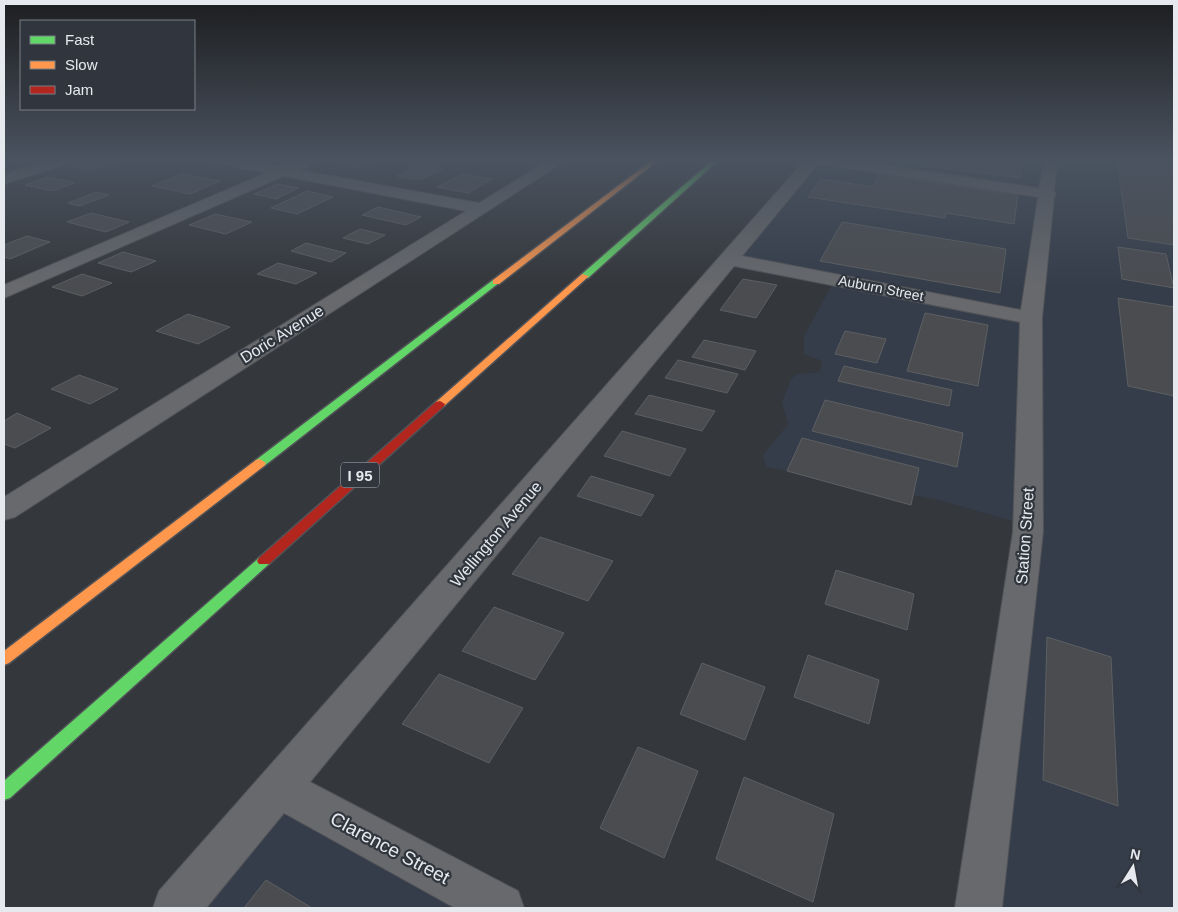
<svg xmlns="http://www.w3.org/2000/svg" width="1178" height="912" viewBox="0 0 1178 912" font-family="Arial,sans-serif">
	<rect width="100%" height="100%" fill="#34373b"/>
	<g fill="#353d4a">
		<polygon points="814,159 1174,159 1174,908 979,908 1025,544 1026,525 939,500 766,467 763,455 788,424 782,402 791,379 797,374 820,372 822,361 804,354 804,336 834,281 746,261 735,253"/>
		<polygon points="289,786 513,908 178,908 264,806"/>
	</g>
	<g fill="#4a4c50" stroke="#5d6063">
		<polygon points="96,159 124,159 91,170 74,167"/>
		<polygon points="350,159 378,159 360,167 340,163"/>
		<polygon points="875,159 1023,159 1020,178"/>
		<polygon points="1117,159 1174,159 1174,245 1128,238"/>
		<polygon points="421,164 443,169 420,180 397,176"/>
		<polygon points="182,174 220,181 190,194 152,186"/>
		<polygon points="463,174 492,179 468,193 437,187"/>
		<polygon points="879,175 1018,195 1014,224 946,213 945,218 808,197 820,179 873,187"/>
		<polygon points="48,177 75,183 52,191 25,185"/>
		<polygon points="277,184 299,188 276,199 254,194"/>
		<polygon points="307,191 333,197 297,214 271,208"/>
		<polygon points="96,192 109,195 80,206 68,203"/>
		<polygon points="378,207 421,217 406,225 362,215"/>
		<polygon points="91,213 129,222 106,232 67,222"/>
		<polygon points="215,214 252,222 226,234 189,225"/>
		<polygon points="842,222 1006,249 1000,293 820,261"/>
		<polygon points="360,229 385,235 368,244 343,238"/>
		<polygon points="27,236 50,242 10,259 4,257 4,245"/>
		<polygon points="306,243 346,253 331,262 291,251"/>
		<polygon points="1118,247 1166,254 1174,288 1122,279"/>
		<polygon points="123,252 156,261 131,272 98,263"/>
		<polygon points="278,263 317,273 296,284 257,274"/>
		<polygon points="82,274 112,283 82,296 52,287"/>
		<polygon points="743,279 777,285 756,318 720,310"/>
		<polygon points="1118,298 1174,307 1174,396 1128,386"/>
		<polygon points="925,313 988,325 978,386 907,371"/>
		<polygon points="188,314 230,327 198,344 156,331"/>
		<polygon points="845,331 886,339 877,363 835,354"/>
		<polygon points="704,340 756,351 745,370 692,357"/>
		<polygon points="678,360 738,374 727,393 665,378"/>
		<polygon points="844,366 952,390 949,406 838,381"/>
		<polygon points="79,375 118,389 90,404 51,389"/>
		<polygon points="649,395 715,411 702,431 635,414"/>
		<polygon points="825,400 963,433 957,467 812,431"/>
		<polygon points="17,413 51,428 15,448 4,444 4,421"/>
		<polygon points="622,431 686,449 670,476 604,456"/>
		<polygon points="802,438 919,468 911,505 787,471"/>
		<polygon points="591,476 654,495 641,516 577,496"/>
		<polygon points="540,537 613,561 588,601 512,574"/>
		<polygon points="836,570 914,594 907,630 825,604"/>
		<polygon points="494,607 564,633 535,680 462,651"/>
		<polygon points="1047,637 1111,657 1118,806 1043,780"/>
		<polygon points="808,655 879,680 869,724 794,697"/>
		<polygon points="702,663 765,687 745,740 680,714"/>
		<polygon points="439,674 523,708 489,763 402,724"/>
		<polygon points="638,747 698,771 664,858 600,828"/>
		<polygon points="744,777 834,814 813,902 716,859"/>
		<polygon points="266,880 312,908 244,908"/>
	</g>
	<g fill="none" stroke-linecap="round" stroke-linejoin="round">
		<defs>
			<g id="street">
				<polygon points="53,159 74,159 72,162 4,184 4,174"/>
				<polygon points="210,159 239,159 281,167 299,159 318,159 316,162 299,170 479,203 551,159 568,159 15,517 4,520 4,497 466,211 284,176 4,298 4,285 266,173 217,163 212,162"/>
				<path d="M806 159H844L1039 188 1045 159H1054L1057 162 1054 192 1056 194 1054 197 1042 318 1043 532 1002 908H955L1013 532 1020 322 734 266 310 782 518 891 524 908H455L284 813 206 908H153L159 891ZM818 164 1038 197 1021 310 742 256Z"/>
			</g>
			<g id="fast">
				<polygon points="714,159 720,159 588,278 582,278 582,274"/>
				<polygon points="493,280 500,282 264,466 256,466 254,463 256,460"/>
				<polygon points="264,556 269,558 271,561 269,564 10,798 4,800 4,781 259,558"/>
			</g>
			<g id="slow">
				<polygon points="654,159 660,159 499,284 493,284 493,280"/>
				<polygon points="582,274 589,276 444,406 436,406 435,404 436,402"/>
				<polygon points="260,459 266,463 264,466 9,663 4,665 4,651 256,460"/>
			</g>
			<polygon id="jam" points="440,401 445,404 444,406 269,564 259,564 257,561 259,558 436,402"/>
		</defs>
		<use href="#street" stroke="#515358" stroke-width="2"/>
		<use href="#fast" stroke="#515358" stroke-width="3"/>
		<use href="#slow" stroke="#515358" stroke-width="3"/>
		<use href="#jam" stroke="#515358" stroke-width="3"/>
		<use href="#street" fill="#67696c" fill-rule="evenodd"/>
		<use href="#fast" fill="#63d668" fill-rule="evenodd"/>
		<use href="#slow" fill="#ff974d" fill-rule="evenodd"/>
		<use href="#jam" fill="#b3261e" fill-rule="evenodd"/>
	</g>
	<linearGradient id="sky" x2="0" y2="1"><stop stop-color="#1d1e20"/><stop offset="0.56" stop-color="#4a5360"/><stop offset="1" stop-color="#4a5360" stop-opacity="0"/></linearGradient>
	<rect width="1178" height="286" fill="url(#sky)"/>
	<g text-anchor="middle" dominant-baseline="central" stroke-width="4.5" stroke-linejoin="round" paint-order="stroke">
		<g font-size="14" fill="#e6eaef" stroke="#31363e">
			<text transform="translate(881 288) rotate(11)">Auburn Street</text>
		</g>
		<rect fill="#31363e" stroke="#b0b4ba" stroke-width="1" x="341" y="462.5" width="38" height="25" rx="4"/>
		<g font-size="15" font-weight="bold" fill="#e6eaef">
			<text x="360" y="475">I 95</text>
		</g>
		<g font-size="16" fill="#e6eaef" stroke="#31363e">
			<text transform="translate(282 334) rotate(-32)">Doric Avenue</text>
			<text transform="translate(496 534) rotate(-50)">Wellington Avenue</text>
			<text transform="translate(1025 536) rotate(-86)">Station Street</text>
		</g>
		<g font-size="19" fill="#e6eaef" stroke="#31363e">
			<text transform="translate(390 848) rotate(28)">Clarence Street</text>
		</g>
	</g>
	<rect width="1178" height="912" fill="none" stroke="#e6eaef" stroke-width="10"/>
	<rect x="20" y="20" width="175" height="90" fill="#31363e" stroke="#797e85"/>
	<rect x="30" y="36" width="25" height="8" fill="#63d668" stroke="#797e85"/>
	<text x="65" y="45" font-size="15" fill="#e6eaef">Fast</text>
	<rect x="30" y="61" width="25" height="8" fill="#ff974d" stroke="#797e85"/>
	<text x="65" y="70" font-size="15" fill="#e6eaef">Slow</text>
	<rect x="30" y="86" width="25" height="8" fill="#b3261e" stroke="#797e85"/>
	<text x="65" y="95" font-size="15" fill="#e6eaef">Jam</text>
	<g transform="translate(1133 867) rotate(11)" stroke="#31363e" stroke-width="4" paint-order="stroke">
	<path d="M0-4L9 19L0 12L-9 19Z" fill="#e6eaef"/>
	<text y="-8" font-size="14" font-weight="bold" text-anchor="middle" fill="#e6eaef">N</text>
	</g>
</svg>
